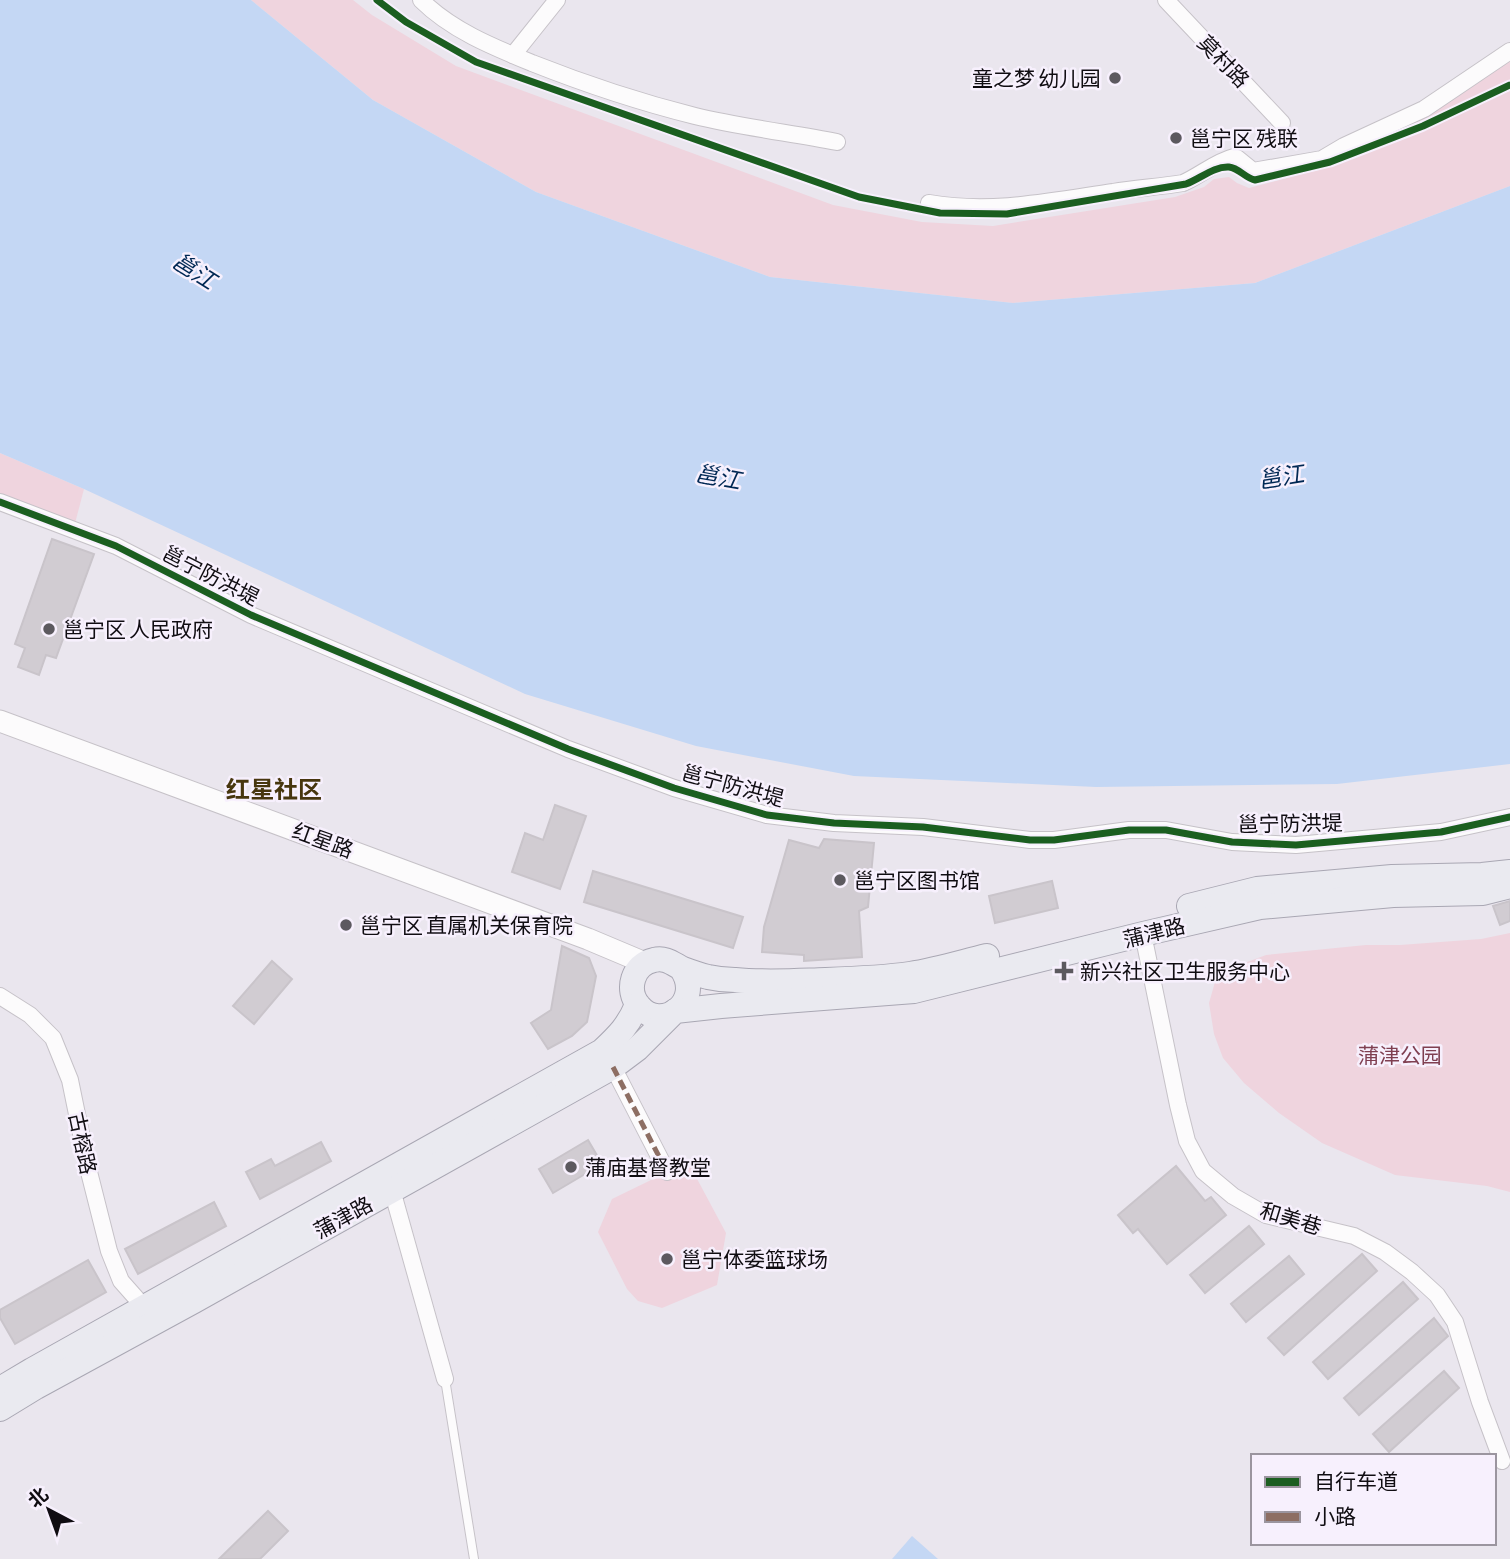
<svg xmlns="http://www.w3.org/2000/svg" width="1510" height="1559" viewBox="0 0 1510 1559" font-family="'Asap Condensed','Noto Sans SC',sans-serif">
	<rect width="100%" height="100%" fill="#eae6ee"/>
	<g fill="#efd4de">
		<polygon points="251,0 353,0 372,15 456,66 833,205 922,222 993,226 1175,197 1204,187 1214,179 1229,177 1237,183 1249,188 1330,167 1353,149 1431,113 1510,61 1510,186 1255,283 1013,303 770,277 536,192 373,100"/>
		<polygon points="0,453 84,489 73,531 0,502"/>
		<polygon points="1510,933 1510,1192 1487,1186 1395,1175 1322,1143 1279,1113 1244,1083 1223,1058 1214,1034 1209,1003 1215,982 1222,974 1231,968 1266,955 1366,945 1400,945 1481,939"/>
		<polygon points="688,1162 726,1233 717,1285 662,1308 638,1301 627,1289 598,1232 612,1199"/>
	</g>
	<g fill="#c4d7f4">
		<polygon points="0,0 251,0 373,100 536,192 770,277 1013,303 1255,283 1510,186 1510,764 1337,784 1096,787 854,776 696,746 525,694 84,489 0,453"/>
		<polygon points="912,1536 938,1559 892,1559"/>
	</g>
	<g fill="#d1ccd2" stroke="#c9c4ca" stroke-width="2">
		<polygon points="52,539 94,554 56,658 46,655 39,675 18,667 25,648 15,644"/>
		<polygon points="555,805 586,816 560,889 512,872 525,833 543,840"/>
		<polygon points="824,839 874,843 868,907 859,911 862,957 804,961 804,955 762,952 764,927 789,840 819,848"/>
		<polygon points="593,871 743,917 733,948 584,902"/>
		<polygon points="1052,881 1058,908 995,923 989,896"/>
		<polygon points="1510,901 1510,921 1500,925 1493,906"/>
		<polygon points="562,946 589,958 596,976 587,1022 572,1036 548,1049 531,1023 551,1010"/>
		<polygon points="272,961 292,979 254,1024 233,1006"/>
		<polygon points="588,1140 602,1164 553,1193 539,1169"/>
		<polygon points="321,1142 331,1161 260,1199 246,1172 271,1159 275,1166"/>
		<polygon points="1176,1166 1205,1201 1211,1197 1226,1215 1167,1264 1138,1229 1133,1233 1118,1215"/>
		<polygon points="214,1202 226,1226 138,1274 125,1249"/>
		<polygon points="1249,1226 1264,1244 1205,1293 1190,1275"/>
		<polygon points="1362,1254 1377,1271 1284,1355 1268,1338"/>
		<polygon points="1289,1256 1304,1274 1246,1322 1231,1304"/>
		<polygon points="88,1260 106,1292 15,1344 0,1318 0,1310"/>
		<polygon points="1403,1282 1418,1299 1328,1379 1313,1362"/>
		<polygon points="1434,1318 1448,1336 1359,1415 1344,1398"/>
		<polygon points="1444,1371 1459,1388 1389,1452 1373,1434"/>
		<polygon points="268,1511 288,1531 260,1559 219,1559"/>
	</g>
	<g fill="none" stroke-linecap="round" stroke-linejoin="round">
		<defs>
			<polyline id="lane" points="445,1379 474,1559"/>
			<g id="street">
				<path d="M421 0C451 30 493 47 532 63 585 84 639 102 695 116 741 127 790 133 837 142"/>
				<polyline points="1166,0 1282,123"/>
				<polyline points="513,55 557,0"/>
				<path d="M929 203C991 214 1052 201 1113 192 1136 188 1160 187 1183 183 1201 175 1215 162 1234 157L1237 158 1253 171 1322 159 1344 146 1424 109 1510 51"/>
				<polyline points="0,502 116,546 251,615 568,749 674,788 767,815 834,823 923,827 1030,840 1054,840 1129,830 1166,830 1232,842 1296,845 1441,832 1510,817"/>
				<polyline points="1143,934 1178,1105 1187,1141 1203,1171 1233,1196 1266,1215 1354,1236 1385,1252 1412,1272 1437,1295 1455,1322 1480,1402 1502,1461"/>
				<polyline points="0,996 30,1015 53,1038 70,1080 88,1168 109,1251 121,1281 144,1307"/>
				<polyline points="613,1067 667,1172"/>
				<polyline points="392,1190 445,1379"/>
			</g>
			<polyline id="secondary" points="0,721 588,939 645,963"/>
			<g id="primary">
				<polyline points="1189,906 1257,889 1392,877 1482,875 1510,872"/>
				<path d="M681 968C705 1002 661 1033 639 1006 625 990 633 964 654 960 666 957 673 964 683 969 691 972 700 975 708 977 717 979 726 980 735 980 765 983 795 981 825 980 853 979 882 978 910 974 936 970 962 962 987 956"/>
				<path d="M0 1389 32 1370 602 1051C619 1035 628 1026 637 1005"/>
				<polyline points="0,1409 36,1387 194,1301 613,1067 637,1049 675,1011 721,1006 914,991 1143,934 1260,907 1393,895 1483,893 1510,886"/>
			</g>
		</defs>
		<use href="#lane" stroke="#c6c2c8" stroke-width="10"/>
		<use href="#street" stroke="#c6c2c8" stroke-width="18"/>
		<use href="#secondary" stroke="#c6c2c8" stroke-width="23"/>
		<use href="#primary" stroke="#a9a7b3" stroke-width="26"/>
		<use href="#lane" stroke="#fcfbfc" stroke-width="8"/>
		<use href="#street" stroke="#fcfbfc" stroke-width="16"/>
		<use href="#secondary" stroke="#fcfbfc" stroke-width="21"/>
		<use href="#primary" stroke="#eaeaf0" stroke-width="24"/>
		<polyline stroke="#8d6e63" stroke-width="5" stroke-dasharray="10 5" stroke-linecap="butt" points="613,1067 667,1172"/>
		<defs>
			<g id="cycleway">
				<path d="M377 0 406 22 476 62 859 197 940 213 1007 214 1186 184C1200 179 1214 166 1229 167 1239 168 1245 178 1255 180L1330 162 1423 126 1510 85"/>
				<polyline points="0,502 116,546 251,615 568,749 674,788 767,815 834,823 923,827 1030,840 1054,840 1129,830 1166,830 1232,842 1296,845 1441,832 1510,817"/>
			</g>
		</defs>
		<use href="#cycleway" stroke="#f7f0fd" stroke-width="11"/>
		<use href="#cycleway" stroke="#1b5e20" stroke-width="7"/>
	</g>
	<g fill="#5c595f" stroke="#f7f0fd" stroke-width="2.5">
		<circle cx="1115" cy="78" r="7"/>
		<circle cx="1176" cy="138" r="7"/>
		<circle cx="49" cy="629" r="7"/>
		<circle cx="840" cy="880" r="7"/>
		<circle cx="346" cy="925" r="7"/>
		<path d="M1060.5 960.5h7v7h7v7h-7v7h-7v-7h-7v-7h7z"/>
		<circle cx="571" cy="1167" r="7"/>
		<circle cx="667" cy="1259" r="7"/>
	</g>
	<g text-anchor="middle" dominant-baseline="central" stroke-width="5" stroke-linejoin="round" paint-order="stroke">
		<g font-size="21" fill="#100d12" stroke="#f7f0fd">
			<text transform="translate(1224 61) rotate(46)">莫村路</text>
			<text transform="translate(211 575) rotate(27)">邕宁防洪堤</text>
			<text transform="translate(733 785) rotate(15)">邕宁防洪堤</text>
			<text transform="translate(1290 823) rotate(-1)">邕宁防洪堤</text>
			<text transform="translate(323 840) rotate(20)">红星路</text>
			<text transform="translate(1154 932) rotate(-14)">蒲津路</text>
			<text transform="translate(83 1143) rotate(78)">古榕路</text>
			<text transform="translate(343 1217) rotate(-29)">蒲津路</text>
			<text transform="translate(1291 1218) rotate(17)">和美巷</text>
		</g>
		<g font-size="21" fill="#100d12" stroke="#f7f0fd" text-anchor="start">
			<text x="1101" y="78" text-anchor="end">童之梦 幼儿园</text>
			<text x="1190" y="138">邕宁区 残联</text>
			<text x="63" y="629">邕宁区 人民政府</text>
			<text x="854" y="880">邕宁区图书馆</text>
			<text x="360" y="925">邕宁区 直属机关保育院</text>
			<text x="1080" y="971">新兴社区卫生服务中心</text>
			<text x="585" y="1167">蒲庙基督教堂</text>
			<text x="681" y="1259">邕宁体委篮球场</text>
		</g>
		<g font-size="21" fill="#7f3f51" stroke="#f7f0fd">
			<text x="1400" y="1055">蒲津公园</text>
		</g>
		<g font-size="23" font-style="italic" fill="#002854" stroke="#f7f0fd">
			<text transform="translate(194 271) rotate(32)">邕江</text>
			<text transform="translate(718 477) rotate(10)">邕江</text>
			<text transform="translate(1281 477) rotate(-9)">邕江</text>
		</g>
		<g font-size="24" font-weight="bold" fill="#47360e" stroke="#f7f0fd">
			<text x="274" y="789">红星社区</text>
		</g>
	</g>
	<rect x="1251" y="1454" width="245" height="91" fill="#f7f0fd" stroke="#9b959f" stroke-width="2"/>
	<rect x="1265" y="1477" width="35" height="10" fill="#1b5e20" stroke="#9b959f" stroke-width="2"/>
	<text x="1314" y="1489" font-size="21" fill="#100d12">自行车道</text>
	<rect x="1265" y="1512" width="35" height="10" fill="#8d6e63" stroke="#9b959f" stroke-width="2"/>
	<text x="1314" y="1524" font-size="21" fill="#100d12">小路</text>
	<g transform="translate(49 1510) rotate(319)" stroke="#f7f0fd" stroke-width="5" paint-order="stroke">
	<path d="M0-5L12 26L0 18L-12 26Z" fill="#100d12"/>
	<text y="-10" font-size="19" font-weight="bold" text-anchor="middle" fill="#100d12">北</text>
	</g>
</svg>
